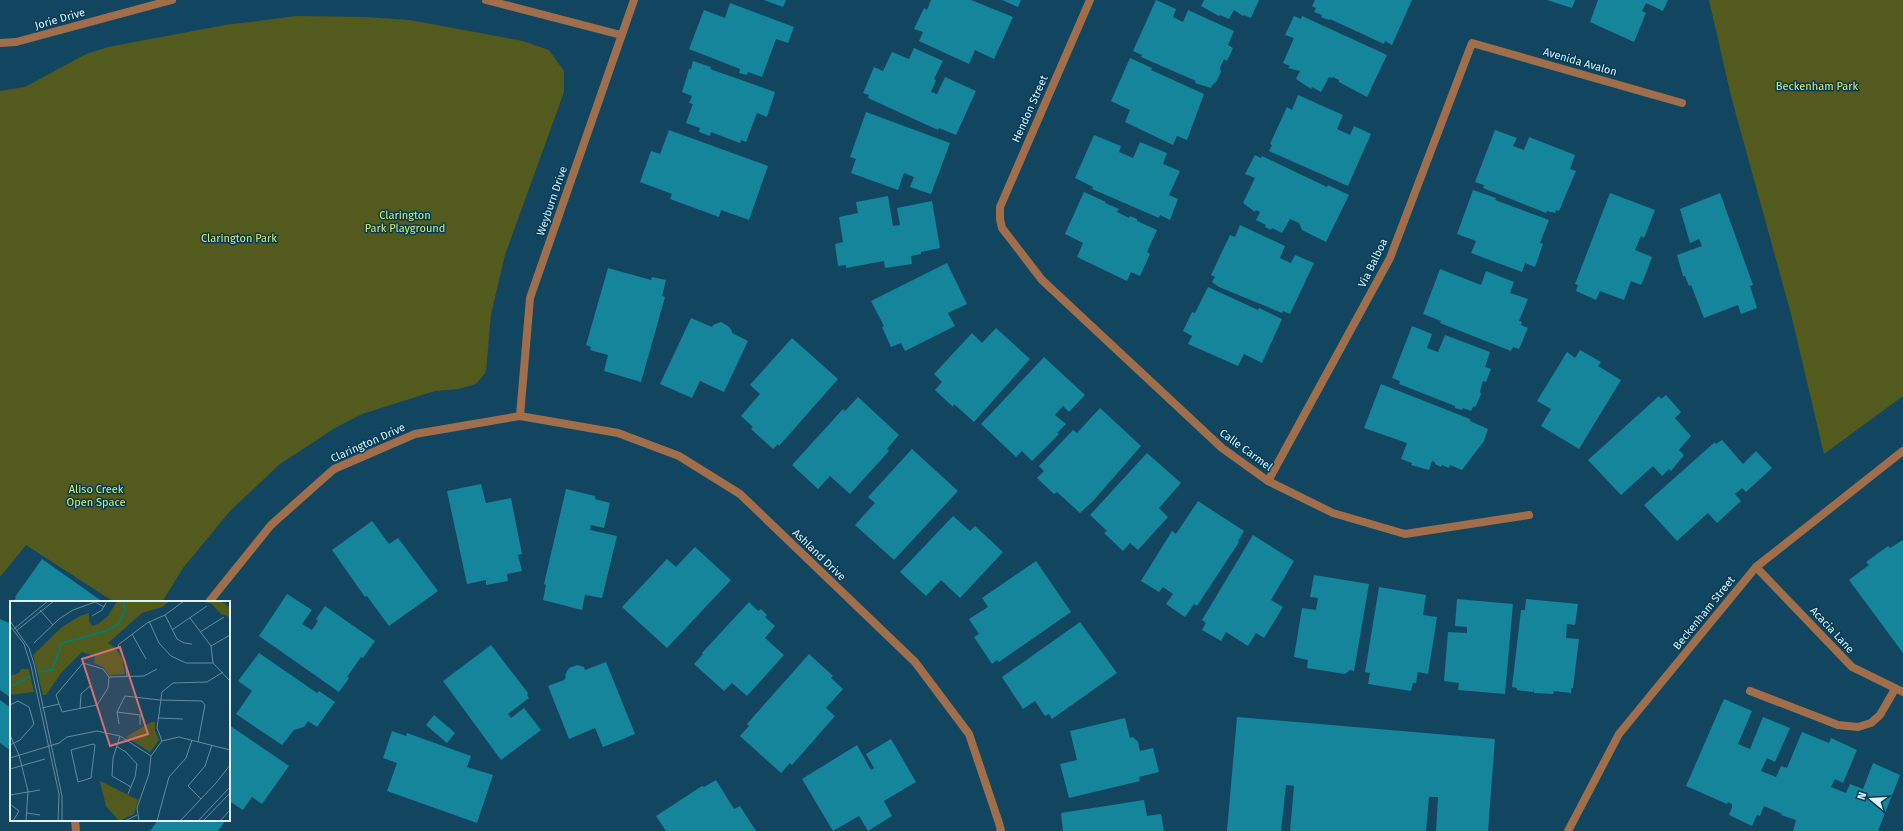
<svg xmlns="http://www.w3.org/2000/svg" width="1903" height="831" viewBox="0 0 1903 831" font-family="'Fira Sans',sans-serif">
	<rect width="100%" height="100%" fill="#124660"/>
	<g fill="#535a1d">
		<polygon points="1709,0 1903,0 1903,396 1824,454 1791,314 1731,96"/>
		<polygon points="297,16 366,17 409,20 523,41 549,50 564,71 564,92 505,255 491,314 486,372 476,384 458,389 435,391 362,414 335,428 280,464 230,511 183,568 162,602 114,602 26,545 0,577 0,91 25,87 86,54 108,47 225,25"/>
	</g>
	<g fill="#14859b">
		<polygon points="764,0 786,0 783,7"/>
		<polygon points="931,0 971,0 1013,17 994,59 975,50 969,64 919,41 923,32 914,29 924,8 927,10"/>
		<polygon points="1002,0 1021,0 1018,7"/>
		<polygon points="1156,0 1176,9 1173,17 1183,22 1188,10 1234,31 1228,45 1233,48 1227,61 1224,59 1220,68 1221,72 1216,82 1213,84 1211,88 1195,83 1196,81 1141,57 1142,55 1133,51"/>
		<polygon points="1204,0 1259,0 1251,18 1244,15 1243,16 1234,10 1229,19 1220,15 1219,16 1201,6"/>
		<polygon points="1315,0 1412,0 1392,45 1385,41 1384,44 1330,19 1329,20 1321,17 1322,15 1314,12 1316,8 1312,6"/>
		<polygon points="1547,0 1575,0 1572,8"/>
		<polygon points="1598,0 1668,0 1663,11 1646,3 1642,11 1646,13 1634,42 1590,22"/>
		<polygon points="730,3 794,27 788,43 776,39 762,77 748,72 747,75 739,73 740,69 689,49 704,10 725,18"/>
		<polygon points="1294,16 1301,19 1302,16 1387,55 1367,97 1339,82 1339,80 1333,77 1332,78 1329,77 1321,92 1312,87 1311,89 1296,79 1300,71 1288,68 1290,66 1283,63 1294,38 1285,35"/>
		<polygon points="914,48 943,61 934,79 936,80 931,92 937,94 945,77 976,91 956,135 939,128 938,130 868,98 869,95 863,93 874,67 883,71 892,52 909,59"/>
		<polygon points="1130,58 1152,68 1151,70 1204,94 1187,140 1177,136 1173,145 1125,122 1130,110 1111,101"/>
		<polygon points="693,61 711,67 710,69 775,92 767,117 757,113 746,142 741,140 740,143 711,132 710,136 699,132 700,128 686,123 693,104 689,103 692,96 682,92 689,69 691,69"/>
		<polygon points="1298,95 1343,115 1337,129 1350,135 1354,126 1371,134 1348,186 1269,151 1272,145 1270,144 1287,107 1292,110"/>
		<polygon points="866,112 950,143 931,194 910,187 914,177 904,173 898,190 851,173 856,159 850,157"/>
		<polygon points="669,130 768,166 749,220 721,210 719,217 670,199 672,194 640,182 651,151 660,154"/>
		<polygon points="1495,130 1517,138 1513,146 1524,150 1529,137 1575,155 1570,169 1576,171 1559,211 1556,210 1555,213 1547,211 1546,213 1483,188 1484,185 1475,182"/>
		<polygon points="1094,135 1121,146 1119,152 1133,158 1140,142 1167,153 1163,164 1180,171 1169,195 1178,199 1170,220 1160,215 1159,218 1092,189 1093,187 1075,178"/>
		<polygon points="1255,155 1261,158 1262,156 1327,187 1328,185 1349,195 1326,242 1302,230 1299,223 1290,219 1282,233 1272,228 1271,230 1265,227 1266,225 1256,220 1260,212 1256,210 1255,212 1243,203 1255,178 1245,174"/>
		<polygon points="1473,190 1496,198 1495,200 1549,220 1540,243 1543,244 1535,267 1525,263 1522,272 1471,253 1476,241 1457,234"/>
		<polygon points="1084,192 1106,202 1105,203 1119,209 1117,212 1129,218 1130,216 1137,219 1137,221 1157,230 1147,252 1150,254 1140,276 1131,272 1127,281 1077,257 1083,243 1065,234"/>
		<polygon points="1610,193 1655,210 1644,238 1641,236 1635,250 1652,257 1645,276 1641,285 1631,281 1624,300 1600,291 1596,300 1576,291 1578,285 1575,284"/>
		<polygon points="1720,193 1753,285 1750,286 1757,308 1741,314 1738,305 1704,318 1691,285 1689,286 1685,276 1683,276 1677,255 1702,246 1699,239 1690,243 1680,209"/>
		<polygon points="888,196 893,226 900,225 897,208 932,201 940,248 921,252 921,254 911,256 912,264 885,268 884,261 846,268 846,265 838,266 835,244 843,242 839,217 858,213 856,202"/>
		<polygon points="1240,225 1285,246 1280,258 1291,263 1295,255 1314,263 1290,314 1283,311 1282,313 1219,287 1212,282 1215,277 1211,275 1230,235 1235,237"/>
		<polygon points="947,263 967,304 948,313 955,326 905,351 901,343 891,347 882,327 884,326 871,301"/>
		<polygon points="608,268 651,280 652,277 666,280 662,296 665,297 641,382 604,371 608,355 590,350 591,347 586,345"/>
		<polygon points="1440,269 1481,285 1486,271 1514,282 1510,293 1528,299 1519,321 1522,322 1521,325 1528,328 1519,349 1513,347 1511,351 1440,323 1441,321 1423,314"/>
		<polygon points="1208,287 1258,310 1259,308 1282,319 1262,363 1244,354 1238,366 1188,344 1192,336 1183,331 1192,312 1195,313"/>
		<polygon points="691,318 712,327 713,325 721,322 728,326 732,331 732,333 748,341 724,392 700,381 692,398 660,384"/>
		<polygon points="1412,326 1432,334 1427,348 1438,352 1445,335 1490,352 1485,367 1491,369 1486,382 1483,381 1480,391 1481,394 1476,406 1473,407 1471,411 1463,408 1462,410 1455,408 1455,406 1399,384 1400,381 1392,378"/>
		<polygon points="996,328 1030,359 974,422 954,404 953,407 935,390 942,382 934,374 972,333 982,343"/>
		<polygon points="792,338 838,379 779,446 778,444 773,449 751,429 753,427 741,416 760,394 750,385"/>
		<polygon points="1580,350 1601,362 1598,366 1621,380 1579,449 1541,426 1551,409 1537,401 1567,352 1575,358"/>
		<polygon points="1044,357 1085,395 1069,412 1063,406 1055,415 1066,424 1057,433 1059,434 1032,461 1022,451 1016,457 981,424"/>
		<polygon points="1381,384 1470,419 1470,421 1488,429 1484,441 1462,470 1450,465 1449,468 1442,465 1441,467 1435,464 1435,462 1432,461 1429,470 1411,465 1412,463 1401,459 1407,443 1364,428"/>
		<polygon points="1666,395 1681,412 1675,418 1691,436 1679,450 1684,455 1671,471 1669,469 1662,476 1653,466 1621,495 1588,460 1659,396 1661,399"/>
		<polygon points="858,397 899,435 887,449 889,451 850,494 830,476 818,489 792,465 843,409 845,411"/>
		<polygon points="1100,408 1141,446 1093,501 1080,513 1057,492 1054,494 1037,478 1044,471 1039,466 1073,430 1077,433"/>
		<polygon points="1722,440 1743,464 1756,451 1772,468 1746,492 1742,488 1735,494 1741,501 1717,523 1708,513 1677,541 1644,505 1715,442 1716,444"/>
		<polygon points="912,449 958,491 894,560 855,525 875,503 868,497"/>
		<polygon points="1147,453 1181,483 1159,508 1168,517 1138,550 1130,543 1123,551 1104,533 1107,531 1090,515"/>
		<polygon points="481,484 486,503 511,498 522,554 518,555 522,571 507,574 508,581 486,585 486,580 467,584 447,491"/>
		<polygon points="566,489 595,496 595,499 610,503 604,528 591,525 590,530 617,536 602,598 585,595 582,610 543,600 546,585 544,584"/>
		<polygon points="1198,501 1244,531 1238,541 1239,542 1197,606 1194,604 1185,617 1166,604 1173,594 1163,587 1159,592 1141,581 1172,531 1176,534"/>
		<polygon points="953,516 970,531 975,526 1003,552 960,598 941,580 926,596 900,572"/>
		<polygon points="372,521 389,544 398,538 438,591 389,626 367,596 365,597 332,550"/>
		<polygon points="1253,535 1294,561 1271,600 1283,607 1264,638 1256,633 1248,646 1226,632 1221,641 1202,630 1206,623 1202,620"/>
		<polygon points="1903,540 1903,653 1849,580 1869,565 1866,562 1888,546 1890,548"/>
		<polygon points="695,547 731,580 667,648 622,607 667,559 676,567"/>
		<polygon points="42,559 103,602 13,602 16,598 15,597"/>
		<polygon points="1036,561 1071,612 999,662 997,660 992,664 974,637 979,634 969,619 988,607 982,598"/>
		<polygon points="1314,575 1369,584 1354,671 1350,670 1345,674 1307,668 1308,660 1294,657 1302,608 1316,610 1318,598 1310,597"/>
		<polygon points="1379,587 1426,595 1423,615 1437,617 1428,674 1418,672 1416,683 1413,683 1411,691 1368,684 1370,673 1365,672"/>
		<polygon points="287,594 312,610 302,624 312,630 318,621 316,619 325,606 375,641 363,658 361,657 347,677 349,678 339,692 259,636"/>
		<polygon points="1457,599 1513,604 1505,694 1458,690 1459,683 1444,681 1448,632 1467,633 1467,627 1455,626"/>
		<polygon points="1526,599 1578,604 1575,625 1567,624 1566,638 1579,639 1573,688 1571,688 1571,693 1554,691 1553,694 1534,693 1533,689 1533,692 1517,690 1517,688 1512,687 1521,610 1525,610"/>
		<polygon points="749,602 758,611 761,609 767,615 765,617 775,626 765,638 784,655 747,696 732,683 724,691 694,664 703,654 702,653"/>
		<polygon points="0,619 11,624 11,698 0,690"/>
		<polygon points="1080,622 1117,673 1052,719 1049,714 1045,716 1035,701 1023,709 1002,677"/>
		<polygon points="491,645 528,693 527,695 529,698 508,714 511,718 524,708 541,730 501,760 443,681"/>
		<polygon points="259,653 317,693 319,691 335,702 317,727 308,721 304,727 294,730 282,745 236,714 252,691 238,681"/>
		<polygon points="809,654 833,676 831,678 843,689 826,708 835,716 792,765 790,763 781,773 740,736 749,726 747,724"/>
		<polygon points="606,662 635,734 603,747 595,728 569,739 548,686 564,680 566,677 565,675 569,668 577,665 584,667 585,670"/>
		<polygon points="1724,699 1752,711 1738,744 1750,749 1763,717 1790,728 1775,762 1767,758 1761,771 1776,777 1781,766 1787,768 1802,732 1829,743 1831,738 1857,750 1843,783 1835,779 1831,787 1846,793 1850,784 1863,789 1873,763 1900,775 1878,831 1793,831 1796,820 1781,815 1782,814 1764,806 1760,816 1757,815 1752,826 1729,815 1732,807 1732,804 1728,802 1727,804 1686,786"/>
		<polygon points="0,700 11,708 11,751 0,743"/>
		<polygon points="434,715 455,733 447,743 426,725"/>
		<polygon points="1237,717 1495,739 1488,831 1436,831 1438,797 1429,797 1426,831 1290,831 1294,786 1286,785 1281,831 1227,831"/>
		<polygon points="1125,718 1130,738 1133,737 1138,742 1140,751 1153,748 1159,772 1139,777 1140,781 1069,798 1060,764 1077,760 1070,731"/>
		<polygon points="229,725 289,766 262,804 252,797 243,810 229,801"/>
		<polygon points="392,731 406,736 407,733 471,756 467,767 493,775 477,823 387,791 397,763 383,758"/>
		<polygon points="891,739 916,782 884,801 892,816 868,831 859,816 833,831 802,779 857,745 871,770 874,768 866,754"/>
		<polygon points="716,780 734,809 740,806 756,831 666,831 656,816 702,786 704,787"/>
		<polygon points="1144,800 1147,816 1161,814 1164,831 1063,831 1061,813"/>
		<polygon points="158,820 226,820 218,831 150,831"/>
	</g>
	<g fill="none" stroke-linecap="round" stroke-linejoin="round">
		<g stroke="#a16e4b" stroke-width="8">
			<polyline points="486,0 621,35"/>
			<polyline points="1090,0 1000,207 1000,219 1002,228 1042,280 1222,448 1268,481 1333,513 1405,534 1529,515"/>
			<polyline points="0,43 16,42 172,0"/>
			<polyline points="520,416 530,298 634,0"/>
			<polyline points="1268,481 1390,258 1472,43 1682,103"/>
			<polyline points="1756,567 1852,667 1903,692"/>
			<polyline points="209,602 271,525 334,469 415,434 520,416 618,433 679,456 740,494 915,662 969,734 999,823 1001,831"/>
			<polyline points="1750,691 1838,725 1858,727 1871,723 1880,715 1895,689"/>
			<polyline points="75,820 76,831"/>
			<polyline points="1568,831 1619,734 1756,567 1903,451"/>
		</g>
	</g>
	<g text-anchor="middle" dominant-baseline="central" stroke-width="3" stroke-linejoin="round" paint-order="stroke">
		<g font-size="11" fill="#dff2fe" stroke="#023b55">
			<text transform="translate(60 19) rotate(-16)">Jorie Drive</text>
			<text transform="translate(1580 62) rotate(16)">Avenida Avalon</text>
			<text transform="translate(1030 109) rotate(-66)">Hendon Street</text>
			<text transform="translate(552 201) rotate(-71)">Weyburn Drive</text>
			<text transform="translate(1373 263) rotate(-64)">Via Balboa</text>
			<text transform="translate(368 443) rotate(-24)">Clarington Drive</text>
			<text transform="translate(1246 450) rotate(36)">Calle Carmel</text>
			<text transform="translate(819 555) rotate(44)">Ashland Drive</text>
			<text transform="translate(1704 613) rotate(-51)">Beckenham Street</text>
			<text transform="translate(1832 630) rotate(47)">Acacia Lane</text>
		</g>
		<g font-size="11" fill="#dcec6e" stroke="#023b55">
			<text x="1817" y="86">Beckenham Park</text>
			<text x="405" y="215">Clarington<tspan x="405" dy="13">Park Playground</tspan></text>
			<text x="239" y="238">Clarington Park</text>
			<text x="96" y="489">Aliso Creek<tspan x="96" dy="13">Open Space</tspan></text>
		</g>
	</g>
	<g transform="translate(10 601)">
		<rect width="220" height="220" fill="#124660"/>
		<path d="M107 0H160L152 6 132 12 98 42 105 47 112 57 115 73 99 74 93 66 84 62 85 55 72 51 51 72 36 94H33L23 54 52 26 70 15 79 12V20L82 25 88 23 98 15ZM193 0H211L220 7V16L211 13 202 3ZM11 68H19L24 91 0 94V75L9 72ZM141 121H145V129L149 139 140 151 116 136ZM90 180 128 199 124 213 109 220 96 205Z" fill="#535a1d"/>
		<path fill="none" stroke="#077b67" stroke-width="2" d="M29 71 42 69 52 42 96 30 108 23 115 11 114 0M3 85 20 75"/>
		<path fill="none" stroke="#648b9f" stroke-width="1" d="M30 9 43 24M155 14 167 38 174 42 182 43M82 15 92 9 97 0M180 17 201 45 203 62M0 20 19 47 24 63 52 195V220M139 20 149 42 161 55 176 62H203L220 80M0 25 14 43 21 65 49 193 48 220M4 28 38 0M162 29 197 5M6 30 44 0M190 31 214 16M122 33 136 58M24 42 49 18 63 9 85 1 94 6M201 45 220 34M73 62 93 68 99 76 98 87 87 104 52 111 46 94ZM117 75 115 60 108 44 137 22 155 14 174 0M99 76 134 75 147 68M0 104 8 100 19 106 24 123 10 139 0 144M32 107 49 103M70 108 71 93 80 85M107 111 130 114V124M148 117 173 118M109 123 107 111 115 95 150 99 192 100 195 104 188 141M0 134 9 154 18 190 16 220M110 135 103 157 102 175 121 186M152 140 169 136 220 149M83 143 85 144 81 177 68 181 61 149ZM106 145 116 151 127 163 125 176 118 193M0 157 49 142 57 136 87 130 110 135 141 155M0 168 35 158M0 194 30 189M191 198 178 185 195 165 202 144M0 203 9 210 3 220M17 212 30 214M115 220 127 214M129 220 127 207 139 173 141 155 152 140 147 127 152 91 163 82 197 81 213 71M147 220 159 176 176 157 182 139M170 220 206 182 220 164M188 220 220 186M193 220 220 192M210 220 220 209"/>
		<path fill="#d96f73" fill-opacity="0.15" stroke="#d96f73" stroke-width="2" d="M110 46 138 133 100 145 72 58Z"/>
		<rect width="220" height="220" fill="none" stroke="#dff2fe" stroke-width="2"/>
	</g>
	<g transform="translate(1871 799) rotate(288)" stroke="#023b55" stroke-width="3" paint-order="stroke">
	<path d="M0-3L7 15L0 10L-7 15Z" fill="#dff2fe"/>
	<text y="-6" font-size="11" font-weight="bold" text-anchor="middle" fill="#dff2fe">N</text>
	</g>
</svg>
